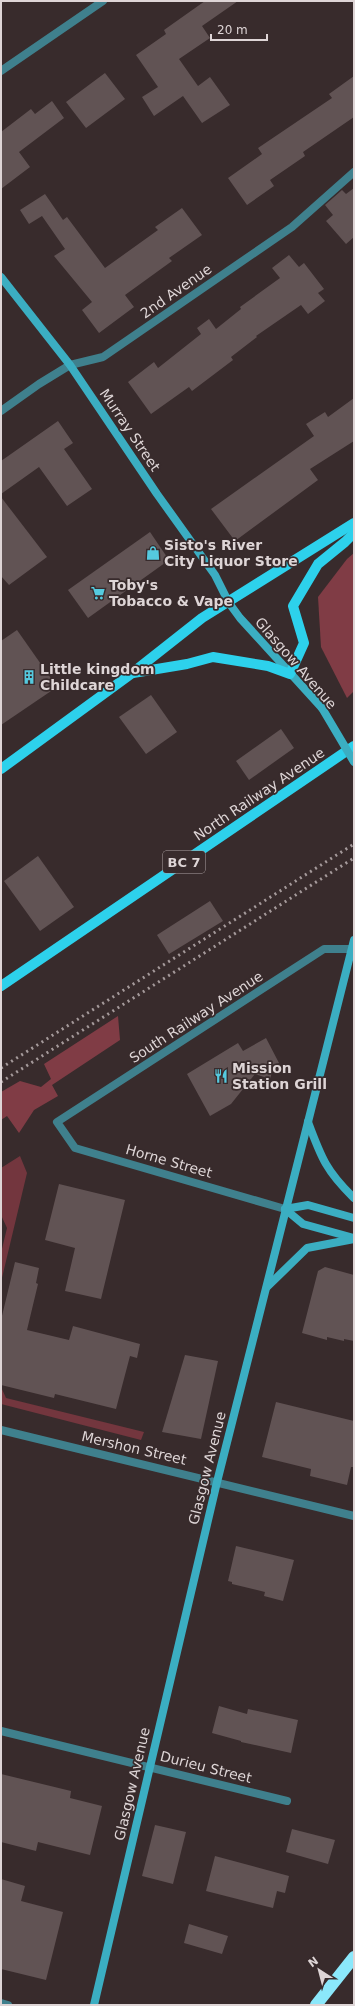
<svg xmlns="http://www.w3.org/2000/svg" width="355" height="2006" viewBox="0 0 355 2006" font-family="'DejaVu Sans',sans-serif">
	<rect width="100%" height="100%" fill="#382b2c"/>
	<g fill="#73363e">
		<polygon points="20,1156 27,1173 1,1282 1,1253 7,1228 1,1215 1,1168"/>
		<polygon points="1,1387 6,1398 144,1432 141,1440 1,1404"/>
	</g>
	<g fill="#803c45">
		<polygon points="354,553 354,691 347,698 321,647 318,597 347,559"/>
		<polygon points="118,1016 120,1040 52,1085 58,1096 34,1110 19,1133 7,1116 1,1120 1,1092 20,1081 41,1087 51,1079 44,1064"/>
	</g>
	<g fill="#615354">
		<polygon points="205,1 238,1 202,26 210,38 179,59 198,86 210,77 230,105 202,123 183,96 154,116 142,97 158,87 136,55 166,34 164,30"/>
		<polygon points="105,73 125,99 86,128 66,102"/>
		<polygon points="354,76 354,117 303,152 305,156 270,180 274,186 247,205 228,178 262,154 258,148 332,98 329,94"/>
		<polygon points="52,101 64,118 19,152 30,167 1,189 1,132 31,109 35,114"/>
		<polygon points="354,188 354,237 346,244 326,221 333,215 325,205 342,190 346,194"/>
		<polygon points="45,194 63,220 67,217 105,268 158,230 155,227 182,208 202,235 169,258 172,261 125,295 134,307 99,333 82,310 92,302 54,256 65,249 42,216 29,224 20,210"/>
		<polygon points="289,255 299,267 304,263 324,289 318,293 325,301 308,314 301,305 256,336 257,337 231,357 233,360 192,391 189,387 151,414 128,382 154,362 158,368 201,334 197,328 209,319 216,329 241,309 240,307 280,278 272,268"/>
		<polygon points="354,398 354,441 310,469 318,480 235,541 211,509 314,436 306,424 325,412 328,417"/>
		<polygon points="58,421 73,443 64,449 92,489 67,506 39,467 1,494 1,461"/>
		<polygon points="1,497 47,557 9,585 1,576"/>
		<polygon points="150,532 169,560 88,618 68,590"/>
		<polygon points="17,630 57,687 1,725 1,641"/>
		<polygon points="151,695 177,732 146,754 119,717"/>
		<polygon points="281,729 294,748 249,780 236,761"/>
		<polygon points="38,856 74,907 40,931 4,881"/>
		<polygon points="210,901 223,921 169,954 157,935"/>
		<polygon points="266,1038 279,1063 274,1066 270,1079 255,1074 231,1104 210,1116 187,1074 238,1043 243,1051"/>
		<polygon points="59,1184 125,1200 101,1299 65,1291 75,1248 45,1240"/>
		<polygon points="15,1262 39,1268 36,1283 38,1284 27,1330 69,1340 73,1326 140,1344 137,1358 130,1356 116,1409 55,1394 54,1398 1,1385 1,1320"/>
		<polygon points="325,1267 354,1275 354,1341 344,1339 344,1341 327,1337 327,1340 302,1333 318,1271"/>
		<polygon points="185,1355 218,1361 201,1439 162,1432"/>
		<polygon points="276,1402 354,1421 354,1467 351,1467 347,1485 310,1476 311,1469 262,1457"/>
		<polygon points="236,1546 294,1560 283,1601 264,1596 265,1592 232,1584 232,1582 228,1581"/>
		<polygon points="219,1706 247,1714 248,1709 298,1720 291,1753 241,1742 241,1741 212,1733"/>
		<polygon points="1,1774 71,1791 70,1798 102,1806 90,1855 38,1842 36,1851 1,1842"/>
		<polygon points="155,1825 186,1832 173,1884 142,1876"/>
		<polygon points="292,1829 335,1840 328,1864 286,1852"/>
		<polygon points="215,1856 289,1876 285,1893 277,1891 273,1908 206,1891"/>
		<polygon points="1,1879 25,1886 21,1901 63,1912 46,1980 1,1969"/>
		<polygon points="189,1924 228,1936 222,1954 184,1943"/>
	</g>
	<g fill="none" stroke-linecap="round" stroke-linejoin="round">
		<g stroke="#3f808d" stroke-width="8">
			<polyline points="1,71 103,1"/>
			<polyline points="1,411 39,384 70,365 103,357 292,227 354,172"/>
			<polyline points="285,1209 75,1148 57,1122 324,949 354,949"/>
			<polyline points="1,1430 354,1516"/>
			<polyline points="1,1731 287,1801"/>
			<polyline points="1,2003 8,2005"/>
		</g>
		<g stroke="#3baec2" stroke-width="8">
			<polyline points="1,277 70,365 157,494 215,575 229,603 240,618 322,708"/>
			<path d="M308 1122C321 1157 326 1171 354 1198"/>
			<polyline points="285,1209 303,1224 354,1238"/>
			<polyline points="285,1209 308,1205 354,1218"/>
			<polyline points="267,1287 307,1248 354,1239"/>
			<polyline points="94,2005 217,1482 308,1122"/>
		</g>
		<g stroke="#2dd1ec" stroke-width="10">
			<polyline points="133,673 187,664 213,657 268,666 290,674 304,643 293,606 318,564 345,542 354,533"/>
			<polyline points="1,769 131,674 202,618 354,523"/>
			<polyline points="1,986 354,746"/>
		</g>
		<polyline stroke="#8be8fb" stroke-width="12" points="316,2005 354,1957"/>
		<g stroke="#a59a9b" stroke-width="3" stroke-dasharray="2 4" stroke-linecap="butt">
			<polyline points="1,1068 354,844"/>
			<polyline points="1,1082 354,858"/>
		</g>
		<g stroke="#3baec2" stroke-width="8">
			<polyline points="322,708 354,762"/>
			<polyline points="308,1122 354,940"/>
		</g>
	</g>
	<defs>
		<symbol id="shop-bare" viewBox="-9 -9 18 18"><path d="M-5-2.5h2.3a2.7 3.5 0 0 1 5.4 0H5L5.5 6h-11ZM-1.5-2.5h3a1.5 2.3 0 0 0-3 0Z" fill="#55cadf" stroke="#382b2c" stroke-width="2.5" paint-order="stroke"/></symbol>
		<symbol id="supermarket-bare" viewBox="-9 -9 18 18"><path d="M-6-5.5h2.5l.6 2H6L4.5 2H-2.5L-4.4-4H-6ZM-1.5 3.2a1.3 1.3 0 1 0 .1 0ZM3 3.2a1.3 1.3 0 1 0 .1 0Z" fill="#55cadf" stroke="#382b2c" stroke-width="2.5" paint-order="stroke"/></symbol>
		<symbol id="building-bare" viewBox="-9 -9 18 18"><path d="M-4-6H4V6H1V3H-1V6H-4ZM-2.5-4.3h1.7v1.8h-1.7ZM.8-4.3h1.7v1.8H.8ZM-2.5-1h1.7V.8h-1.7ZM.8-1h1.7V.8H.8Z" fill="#55cadf" stroke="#382b2c" stroke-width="2.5" paint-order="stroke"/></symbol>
		<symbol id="restaurant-bare" viewBox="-9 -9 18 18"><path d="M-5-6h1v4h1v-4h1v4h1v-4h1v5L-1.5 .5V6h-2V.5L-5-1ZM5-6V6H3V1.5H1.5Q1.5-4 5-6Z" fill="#55cadf" stroke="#382b2c" stroke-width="2.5" paint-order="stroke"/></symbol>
	</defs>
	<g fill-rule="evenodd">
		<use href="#shop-bare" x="143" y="543" width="20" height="20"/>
		<use href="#supermarket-bare" x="88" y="583" width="20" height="20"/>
		<use href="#building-bare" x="19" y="667" width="20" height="20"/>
		<use href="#restaurant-bare" x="211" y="1066" width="20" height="20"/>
	</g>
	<g text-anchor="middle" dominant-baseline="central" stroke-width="3.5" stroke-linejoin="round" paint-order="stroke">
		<rect fill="#382b2c" stroke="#aca2a3" stroke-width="1" x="163" y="851" width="42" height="22" rx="3"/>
		<g font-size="13" font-weight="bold" fill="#ded5d6">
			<text x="184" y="862">BC 7</text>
		</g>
		<g font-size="14" fill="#ded5d6" stroke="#382b2c">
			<text transform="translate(176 291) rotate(-35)">2nd Avenue</text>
			<text transform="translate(130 430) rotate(56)">Murray Street</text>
			<text transform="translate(296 663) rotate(49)">Glasgow Avenue</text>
			<text transform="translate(259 794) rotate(-34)">North Railway Avenue</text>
			<text transform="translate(196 1017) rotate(-33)">South Railway Avenue</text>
			<text transform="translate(169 1161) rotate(16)">Horne Street</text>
			<text transform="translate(134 1448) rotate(13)">Mershon Street</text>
			<text transform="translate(207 1468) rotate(-76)">Glasgow Avenue</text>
			<text transform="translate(206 1767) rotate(14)">Durieu Street</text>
			<text transform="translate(132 1784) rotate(-77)">Glasgow Avenue</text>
		</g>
		<g font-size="14" font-weight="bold" fill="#ded5d6" stroke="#382b2c" text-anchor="start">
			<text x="164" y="545">Sisto's River<tspan x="164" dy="16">City Liquor Store</tspan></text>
			<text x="109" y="585">Toby's<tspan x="109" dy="16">Tobacco &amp; Vape</tspan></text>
			<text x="40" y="669">Little kingdom<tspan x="40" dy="16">Childcare</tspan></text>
			<text x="232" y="1068">Mission<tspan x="232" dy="16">Station Grill</tspan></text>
		</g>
	</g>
	<rect width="355" height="2006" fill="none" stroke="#ded5d6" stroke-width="4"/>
	<g transform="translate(319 1970) rotate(324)" stroke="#382b2c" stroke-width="3" paint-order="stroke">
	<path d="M0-3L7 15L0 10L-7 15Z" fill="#ded5d6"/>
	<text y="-6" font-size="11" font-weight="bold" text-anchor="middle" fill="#ded5d6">N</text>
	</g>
	<path d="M211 34v6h56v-6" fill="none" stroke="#ded5d6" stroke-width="2"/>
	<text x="217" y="34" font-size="12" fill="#ded5d6" stroke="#382b2c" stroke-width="3" paint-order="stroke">20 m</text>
</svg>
